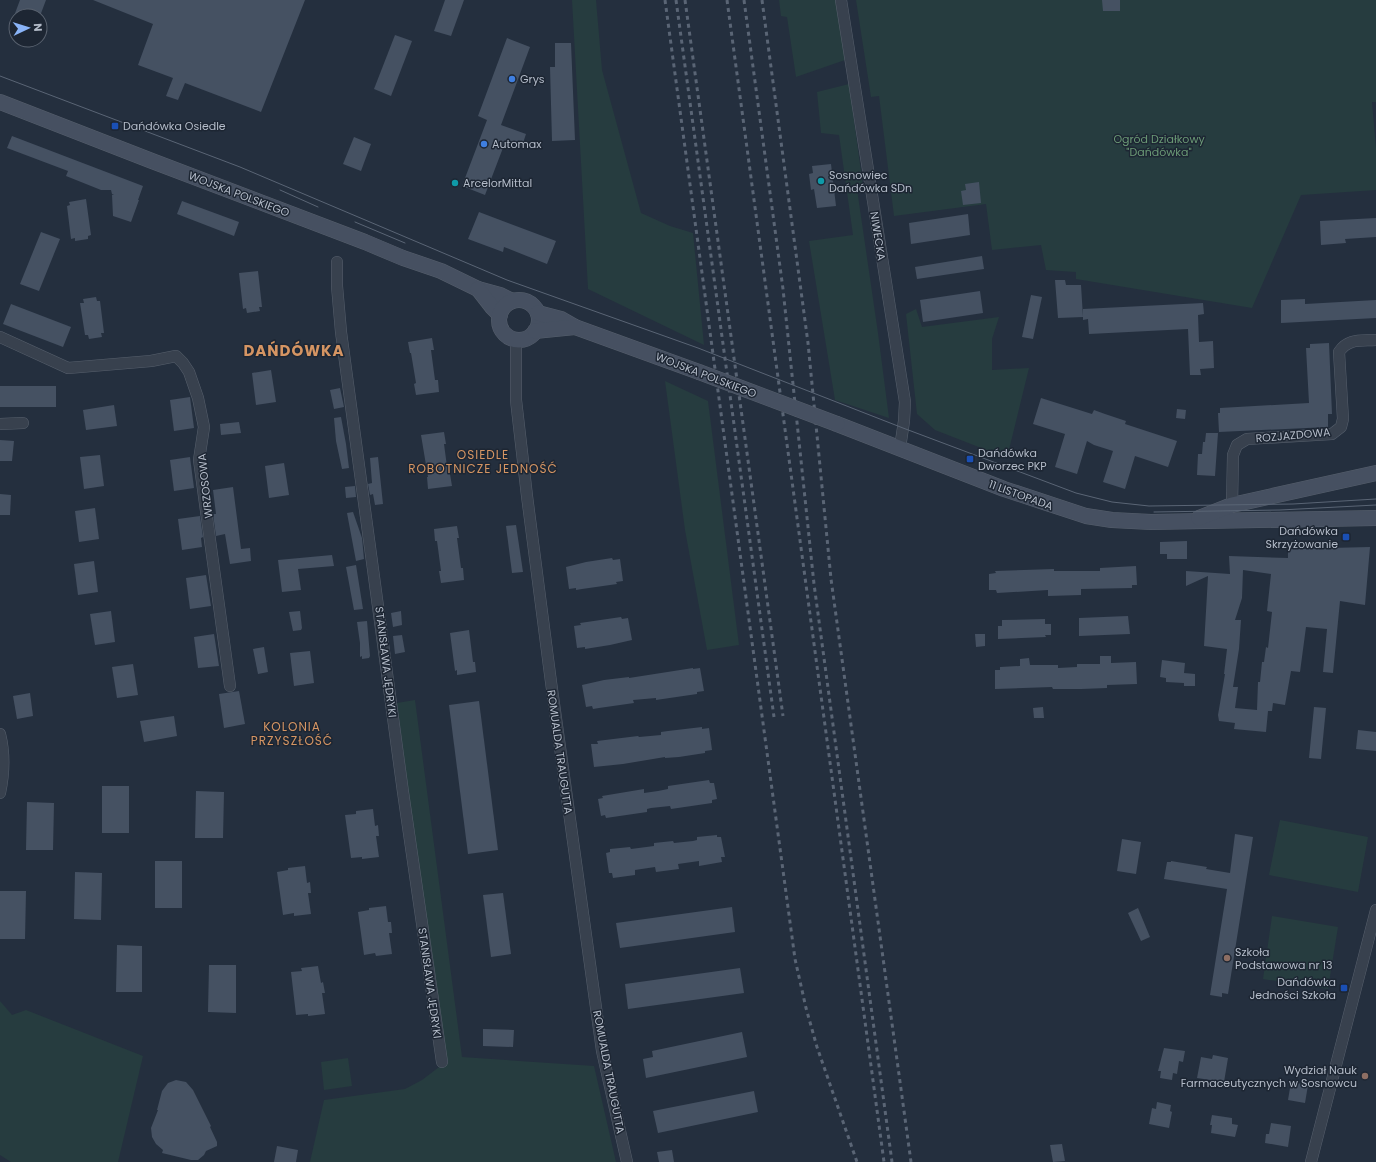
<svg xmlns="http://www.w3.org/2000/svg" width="1376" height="1162" viewBox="0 0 1376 1162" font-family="Poppins,sans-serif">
	<rect width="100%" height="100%" fill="#242f3e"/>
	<g fill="#263c3f">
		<polygon points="572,0 596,0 602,70 641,213 670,226 693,233 704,345 588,289"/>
		<polygon points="779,0 837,0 845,60 796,77 787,17 781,16"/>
		<polygon points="856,0 1376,0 1376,102 1372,102 1376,148 1376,190 1301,195 1252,308 1076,279 1076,272 1046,270 1041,245 992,250 986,204 894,216 879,96 871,97"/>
		<polygon points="849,84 863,186 857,189 878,333 889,418 835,400 809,241 853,235 839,135 821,133 817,92"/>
		<polygon points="916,309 922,327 999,317 992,339 992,370 1029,368 1007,458 935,430 917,414 906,314"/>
		<polygon points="665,381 708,401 739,645 707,650 685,530"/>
		<polygon points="415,700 462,1057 594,1066 616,1162 310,1162 324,1100 405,1089 422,1080 447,1061 433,981 397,703"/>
		<polygon points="1280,820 1368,837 1358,892 1269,875"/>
		<polygon points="1272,916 1338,927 1328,989 1263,979"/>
		<polygon points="0,1001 12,1015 26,1010 143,1056 118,1162 11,1162 0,1155"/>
		<polygon points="348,1058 352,1086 324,1090 321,1062"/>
	</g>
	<g fill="#455162" fill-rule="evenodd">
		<polygon points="20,0 46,0 40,16 14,16"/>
		<polygon points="93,0 305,0 261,112 185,83 178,100 166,96 173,78 138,65 153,24"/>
		<polygon points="445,0 464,0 451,36 434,31"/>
		<polygon points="1102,0 1120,0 1120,11 1103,11"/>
		<polygon points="395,35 412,41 391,96 374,89"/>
		<polygon points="507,38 530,47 501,125 526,134 522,146 506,140 485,195 462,186 487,120 478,116"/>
		<polygon points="555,43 571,43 575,140 552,141 550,67 555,67"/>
		<polygon points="12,136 143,186 138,200 139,200 131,222 113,216 112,195 114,195 112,194 111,190 101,190 66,176 68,171 7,148"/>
		<polygon points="354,137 371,144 361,171 343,164"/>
		<polygon points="831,164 836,206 817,208 814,189 811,190 809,174 813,173 812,166"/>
		<polygon points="979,182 981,203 963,205 961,191 966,190 965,184"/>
		<polygon points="86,199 91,235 88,236 88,239 75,241 75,238 71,239 67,206 70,205 69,202"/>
		<polygon points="182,201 239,222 234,236 177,214"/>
		<polygon points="479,212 556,241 547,264 504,247 503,252 468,239"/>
		<polygon points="968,214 970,235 911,244 909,223"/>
		<polygon points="1376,218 1376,237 1345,239 1346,243 1321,245 1320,221"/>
		<polygon points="41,232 60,239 39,291 20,284"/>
		<polygon points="982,256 984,269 917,279 915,267"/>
		<polygon points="258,271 262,307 259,307 260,311 247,313 246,308 243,309 239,273"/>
		<polygon points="1055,280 1065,280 1066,285 1081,285 1083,317 1058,318"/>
		<polygon points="980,291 983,313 923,322 920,300"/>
		<polygon points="1031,295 1042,297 1033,339 1022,337"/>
		<polygon points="96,297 97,301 100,301 104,333 101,333 102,337 89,339 88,335 85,335 80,303 84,303 83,299"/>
		<polygon points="1305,299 1305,304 1376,300 1376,318 1281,323 1281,300"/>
		<polygon points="1203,303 1204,314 1198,315 1199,342 1213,341 1214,368 1200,369 1201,375 1190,375 1188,329 1089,334 1088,319 1083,320 1083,309"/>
		<polygon points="11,304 71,327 63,347 3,324"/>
		<polygon points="432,338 434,350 431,350 435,380 438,380 439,392 416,395 414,384 416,383 411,353 410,353 408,342"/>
		<polygon points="1329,343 1332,414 1328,414 1328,427 1219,432 1218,413 1220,413 1220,408 1309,403 1306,348 1310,348 1310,344"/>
		<polygon points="271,370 276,402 256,405 252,373"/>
		<rect x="0" y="386" width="56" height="21"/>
		<polygon points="340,388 344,407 334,409 330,390"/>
		<polygon points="190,397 194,428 174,431 170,400"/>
		<polygon points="1041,398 1092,414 1094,410 1105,414 1126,421 1125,424 1177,441 1168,467 1135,456 1125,489 1103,482 1113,451 1094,445 1087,441 1077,474 1055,467 1065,434 1033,424"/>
		<polygon points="114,405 117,426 86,430 83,410"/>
		<polygon points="1177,409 1186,410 1185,419 1176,418"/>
		<polygon points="341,417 346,444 349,468 342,469 336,441 334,418"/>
		<polygon points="239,422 241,433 221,435 220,424"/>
		<polygon points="444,432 446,444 444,444 448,474 450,474 452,486 428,489 427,477 428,477 421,435"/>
		<polygon points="1206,433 1218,433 1215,476 1197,475 1198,454 1202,454 1203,442 1205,442"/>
		<polygon points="0,440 14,441 12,461 0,461"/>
		<polygon points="100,455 104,486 84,489 80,457"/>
		<polygon points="190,457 194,488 174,491 170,460"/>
		<polygon points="378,457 383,504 375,505 373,494 370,495 368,484 372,483 370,458"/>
		<polygon points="284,463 289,495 269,498 265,466"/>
		<polygon points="355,486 356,497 346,498 345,487"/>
		<polygon points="233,487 241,549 250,548 251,561 230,564 225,534 216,536 213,514 216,514 213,490"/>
		<polygon points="0,494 11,495 10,515 0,515"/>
		<polygon points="95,508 99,539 79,542 75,511"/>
		<polygon points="353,512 362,538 364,559 356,561 347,513"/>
		<polygon points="200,516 203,537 201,538 202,547 182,550 178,519"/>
		<polygon points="516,525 523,572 512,573 506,526"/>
		<polygon points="457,526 459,538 457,538 461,568 463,568 464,580 441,583 439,571 441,571 437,541 435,541 434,529"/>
		<polygon points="1187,541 1187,559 1167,559 1167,554 1160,554 1160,542"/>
		<path d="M1370 547 1365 605 1340 601 1333 673 1323 672 1327 629 1306 627 1300 672 1291 671 1285 705 1273 703 1272 711H1268L1266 732 1234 729 1235 723 1219 721 1218 715 1225 674H1224L1227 649 1204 646 1208 576 1186 586V571L1230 574 1229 556 1288 558V549ZM1243 570 1271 574 1267 611 1272 612 1268 648 1266 647 1264 662H1262L1260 682H1258L1257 710 1235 708 1238 687H1233L1239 649 1241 620H1235L1242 598Z"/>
		<polygon points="332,555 334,566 298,569 301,590 282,592 278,560"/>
		<polygon points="612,558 613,560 620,559 623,581 616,582 617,584 582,589 576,590 576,588 569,589 566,567 586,562"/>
		<polygon points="94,561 98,592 78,595 74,564"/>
		<polygon points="356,565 363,609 354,610 346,567"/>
		<polygon points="1136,566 1137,585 1132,585 1132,588 1081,589 1081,595 1048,596 1048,590 997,593 996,590 989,590 989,574 996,573 995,571 1054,569 1054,571 1100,571 1100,568"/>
		<polygon points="206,575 211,606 190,609 186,578"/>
		<polygon points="111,611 115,642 95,645 90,614"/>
		<polygon points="300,611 302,628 301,630 293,631 289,612"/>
		<polygon points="401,611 402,625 393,627 391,613"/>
		<polygon points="1128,616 1130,634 1079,636 1079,618"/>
		<polygon points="621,617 622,619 628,618 632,640 610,645 585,649 585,647 577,648 574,626 581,625 580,623"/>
		<polygon points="1045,619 1045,624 1051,624 1051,635 1045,635 1046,637 998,639 998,626 1002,626 1002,620"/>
		<polygon points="367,621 370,656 369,658 362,659 362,656 360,657 360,643 357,622"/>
		<polygon points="469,630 473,662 475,662 476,672 457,675 457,670 455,671 450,633"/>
		<polygon points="214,634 219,666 198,668 194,637"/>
		<polygon points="975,634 985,634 985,646 976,647"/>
		<polygon points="402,635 405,652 395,654 393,636"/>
		<polygon points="264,647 268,672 258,674 253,649"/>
		<polygon points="310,651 314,683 294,686 290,653"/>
		<polygon points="1100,656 1111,656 1111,663 1136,662 1137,684 1107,685 1107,688 1081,689 1053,689 1052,687 995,689 995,670 1000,670 1000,667 1020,666 1020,659 1029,658 1030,665 1058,665 1058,668 1077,667 1077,664 1100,664"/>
		<polygon points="1162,660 1185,663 1184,673 1195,674 1195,686 1184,686 1184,683 1166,682 1166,678 1160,677"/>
		<polygon points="133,664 138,695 117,698 112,667"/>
		<polygon points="693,668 693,669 700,668 704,691 697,692 697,694 656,700 656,698 633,700 634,703 599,708 593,709 592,706 586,707 582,685 604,680 629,677 629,678"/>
		<polygon points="239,691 245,724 224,728 219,694"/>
		<polygon points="30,693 33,716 17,719 13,696"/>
		<polygon points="479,701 498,850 468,854 449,705"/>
		<polygon points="1043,707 1044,718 1034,718 1033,708"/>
		<polygon points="1314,707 1326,708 1321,759 1309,758"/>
		<polygon points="174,716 177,736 144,742 140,721"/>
		<polygon points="702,727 702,729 709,728 712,750 705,751 705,753 679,757 665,758 665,757 623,764 594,767 591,744 598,744 597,741 638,736 639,737 661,735 661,732 668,731"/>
		<polygon points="1358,730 1376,732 1376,751 1356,749"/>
		<polygon points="709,780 710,783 714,783 717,799 712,800 712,803 671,809 670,806 651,808 647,809 647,812 606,818 605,815 601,816 598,799 603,798 602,796 644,789 644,793 658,791 668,789 668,786"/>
		<rect x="102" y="786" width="27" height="47"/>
		<polygon points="196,791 224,792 223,838 195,838"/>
		<polygon points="27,802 54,803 53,850 26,850"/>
		<polygon points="373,809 375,826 378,825 379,836 376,836 379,857 362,859 362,857 351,858 345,815 356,814 356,811"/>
		<polygon points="1235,834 1253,837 1228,994 1222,993 1222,997 1210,995 1227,889 1164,879 1167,862 1171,862 1171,861 1207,867 1206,869 1230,873"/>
		<polygon points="717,835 717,837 721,837 725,857 721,857 722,862 699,866 699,861 678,864 679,869 656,872 655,867 635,870 635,875 613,878 612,873 609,873 606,853 610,852 610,849 630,847 631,849 654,846 654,843 673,841 674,843 693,841 697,840 697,837"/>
		<polygon points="1122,839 1141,842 1136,874 1117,871"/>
		<rect x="155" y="861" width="27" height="47"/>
		<polygon points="305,866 307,883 310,882 311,893 308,893 311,914 294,916 294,913 283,915 277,872 288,870 288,868"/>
		<polygon points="75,872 102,873 101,920 74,919"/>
		<polygon points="0,891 26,891 25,939 0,939"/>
		<polygon points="503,893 511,954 491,957 483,895"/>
		<polygon points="386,906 388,922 391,922 392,933 389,933 392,954 376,956 375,953 364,955 358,912 369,910 369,908"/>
		<polygon points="732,907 735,932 620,948 616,923"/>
		<polygon points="1138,908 1150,937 1141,941 1128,913"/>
		<polygon points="117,945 142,946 142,992 116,992"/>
		<polygon points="209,965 236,965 236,1013 208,1012"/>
		<polygon points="318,966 321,983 323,982 325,993 322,993 325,1014 308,1016 308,1014 296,1015 291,972 302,971 301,968"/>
		<polygon points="740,968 744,993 628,1009 625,984"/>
		<polygon points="483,1029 514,1030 513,1047 483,1046"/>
		<polygon points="742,1032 747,1057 646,1078 643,1059 653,1057 652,1051"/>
		<polygon points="1164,1048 1185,1051 1183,1062 1179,1061 1177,1074 1173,1073 1172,1080 1160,1078 1161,1071 1158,1071"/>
		<polygon points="1213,1055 1228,1058 1224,1082 1197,1078 1201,1057 1212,1059"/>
		<polygon points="176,1080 186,1082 193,1090 211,1126 210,1127 217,1142 217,1146 206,1151 204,1155 198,1160 191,1160 162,1153 163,1150 156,1144 152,1137 151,1128 158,1110 157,1110 162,1091 168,1083"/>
		<polygon points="1291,1082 1308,1085 1305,1103 1288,1100"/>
		<polygon points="754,1091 758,1112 658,1133 653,1111"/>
		<polygon points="1157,1102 1171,1105 1170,1111 1172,1112 1169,1128 1149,1124 1152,1108 1156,1109"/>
		<polygon points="1212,1115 1232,1118 1232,1124 1238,1125 1235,1137 1211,1133 1212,1125 1210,1125"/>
		<polygon points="1271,1123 1291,1126 1288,1147 1265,1143 1266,1134 1269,1134"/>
		<polygon points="1062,1144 1065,1161 1053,1162 1050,1145"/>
		<polygon points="277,1146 298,1150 296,1162 274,1162"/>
		<polygon points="672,1150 674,1162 659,1162 657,1152"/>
	</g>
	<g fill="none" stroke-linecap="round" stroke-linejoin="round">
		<defs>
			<g id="street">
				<polyline points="841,0 905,402 904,421 900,448"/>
				<polyline points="337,262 337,286 341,332 403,792 442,1062"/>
				<polyline points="0,337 68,368 151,361 176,356 183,363 189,372 198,398 204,427 199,460 230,686"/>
				<polyline points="516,339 516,400 527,496 551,682 602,1051 627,1162"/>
				<polyline points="0,424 23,423"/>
				<path d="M1232 505 1233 455 1237 445 1247 439 1332 434 1341 427 1343 419 1339 352C1348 338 1361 341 1376 340"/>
				<path d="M0 734C5 754 4 774 0 793"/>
				<polyline points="1311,1162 1376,910"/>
			</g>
			<g id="secondary">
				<polyline points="0,102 152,161 365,242 403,258 441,271 478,289 500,295 512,301"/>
				<polyline points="478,289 492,307 500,315"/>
				<circle cx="519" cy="320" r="20"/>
				<polyline points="538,313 561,319 575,327 699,372"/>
				<polyline points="535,331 575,327"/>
				<polyline points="837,424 1004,489 1086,516 1112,520 1151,522 1376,518"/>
				<polyline points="1199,518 1232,505 1376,473"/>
			</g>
		</defs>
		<use href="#street" stroke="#565f6c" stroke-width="12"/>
		<use href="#secondary" stroke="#565f6c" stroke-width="16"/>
		<use href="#street" stroke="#38414e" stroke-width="11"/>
		<use href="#secondary" stroke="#465061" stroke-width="15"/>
		<g stroke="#5a6575" stroke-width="1">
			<polyline points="0,76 240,167 507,280 698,348 903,428 1076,493 1112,502 1149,506 1293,504 1376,499"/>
			<polyline points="280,190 318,207"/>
			<polyline points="355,222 405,243"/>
			<polyline points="1154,512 1280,510 1376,505"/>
		</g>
		<g stroke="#5a6575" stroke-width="3" stroke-dasharray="4 4" stroke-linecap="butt">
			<polyline points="665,0 795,959 806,1008 817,1047 857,1162"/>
			<polyline points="676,0 774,717"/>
			<polyline points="685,0 783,716"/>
			<polyline points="727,0 884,1162"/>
			<polyline points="744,0 783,289 814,584 892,1162"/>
			<polyline points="762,0 808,343 831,579 911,1162"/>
		</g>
		<defs>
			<polyline id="secondary-bridge" points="699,372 837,424"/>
		</defs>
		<use href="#secondary-bridge" stroke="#565f6c" stroke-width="16" stroke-linecap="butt"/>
		<use href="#secondary-bridge" stroke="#465061" stroke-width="15"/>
	</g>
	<g fill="#3f7fe0" stroke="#1d2633" stroke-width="1.5">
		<circle cx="512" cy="79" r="4"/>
		<circle cx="484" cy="144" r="4"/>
	</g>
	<g fill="#1a4fb4" stroke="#1d2633" stroke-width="1.5">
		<rect x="111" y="122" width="8" height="8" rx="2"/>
		<rect x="966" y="455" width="8" height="8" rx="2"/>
		<rect x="1342" y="533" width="8" height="8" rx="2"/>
		<rect x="1340" y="984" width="8" height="8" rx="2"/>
	</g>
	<g fill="#0f9aa8" stroke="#1d2633" stroke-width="1.5">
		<circle cx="821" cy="181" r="4"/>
		<circle cx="455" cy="183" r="4"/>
	</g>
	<g fill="#8d6e63" stroke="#1d2633" stroke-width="1.5">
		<circle cx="1227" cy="958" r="4"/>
		<circle cx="1365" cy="1076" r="4"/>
	</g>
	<g text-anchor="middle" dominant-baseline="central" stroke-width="3" stroke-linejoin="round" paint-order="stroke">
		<g font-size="11" fill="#b4bcc9" stroke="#1d2633" text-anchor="start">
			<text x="520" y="79">Grys</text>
			<text x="123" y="126">Dańdówka Osiedle</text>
			<text x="492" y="144">Automax</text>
			<text x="829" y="175">Sosnowiec<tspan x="829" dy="13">Dańdówka SDn</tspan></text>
			<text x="463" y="183">ArcelorMittal</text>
			<text x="978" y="453">Dańdówka<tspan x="978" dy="13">Dworzec PKP</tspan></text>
			<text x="1338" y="531" text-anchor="end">Dańdówka<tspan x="1338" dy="13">Skrzyżowanie</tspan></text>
			<text x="1235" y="952">Szkoła<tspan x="1235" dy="13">Podstawowa nr 13</tspan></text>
			<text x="1336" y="982" text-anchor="end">Dańdówka<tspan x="1336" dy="13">Jedności Szkoła</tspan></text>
			<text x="1357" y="1070" text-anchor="end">Wydział Nauk<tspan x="1357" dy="13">Farmaceutycznych w Sosnowcu</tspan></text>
		</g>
		<g font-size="11" fill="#6b9a76" stroke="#1d2633">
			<text x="1159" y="139">Ogród Działkowy<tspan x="1159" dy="13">"Dańdówka"</tspan></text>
		</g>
		<g font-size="11" fill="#b4bcc9" stroke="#1d2633">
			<text transform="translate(239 194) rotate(21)">WOJSKA POLSKIEGO</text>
			<text transform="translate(878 236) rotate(81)">NIWECKA</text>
			<text transform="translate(706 375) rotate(21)">WOJSKA POLSKIEGO</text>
			<text transform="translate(1293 435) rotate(-5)">ROZJAZDOWA</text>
			<text transform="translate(205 486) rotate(-96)">WRZOSOWA</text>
			<text transform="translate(1021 495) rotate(20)">11 LISTOPADA</text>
			<text transform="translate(386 662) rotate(83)">STANISŁAWA JĘDRYKI</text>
			<text transform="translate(560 752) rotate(82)">ROMUALDA TRAUGUTTA</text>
			<text transform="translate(430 983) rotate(82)">STANISŁAWA JĘDRYKI</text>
			<text transform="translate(609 1072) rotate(79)">ROMUALDA TRAUGUTTA</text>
		</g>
		<g font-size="12" letter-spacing="1" fill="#d59563" stroke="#1d2633">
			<text x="483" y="454">OSIEDLE<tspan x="483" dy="14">ROBOTNICZE JEDNOŚĆ</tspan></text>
			<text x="292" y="726">KOLONIA<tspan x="292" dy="14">PRZYSZŁOŚĆ</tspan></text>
		</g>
		<g font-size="15" font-weight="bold" letter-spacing="1" fill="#d59563" stroke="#1d2633">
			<text x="294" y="350">DAŃDÓWKA</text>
		</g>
	</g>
	<g transform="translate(28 28) rotate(86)"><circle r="19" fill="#1d2633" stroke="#59626f"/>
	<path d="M0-3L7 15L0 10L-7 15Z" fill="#8ab4f8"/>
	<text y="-6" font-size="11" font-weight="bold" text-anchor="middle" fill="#b4bcc9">N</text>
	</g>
</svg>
